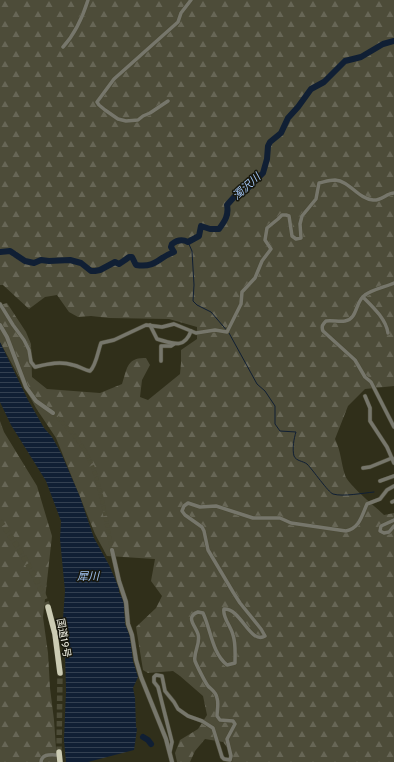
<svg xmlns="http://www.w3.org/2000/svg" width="394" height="762" viewBox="0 0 394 762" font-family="Overpass,'Noto Sans JP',sans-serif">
	<defs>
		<pattern id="forest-firs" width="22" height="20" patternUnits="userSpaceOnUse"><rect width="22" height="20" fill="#4d4c39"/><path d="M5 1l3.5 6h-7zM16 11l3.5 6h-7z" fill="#676656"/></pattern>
		<pattern id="water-rules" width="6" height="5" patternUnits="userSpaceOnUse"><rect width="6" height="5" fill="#101f34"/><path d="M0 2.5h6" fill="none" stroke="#334051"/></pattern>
	</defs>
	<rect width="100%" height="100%" fill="#302f1a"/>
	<g fill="url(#forest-firs)">
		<path d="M0 0H394V386L365 389 348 406 335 439C341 451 341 463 345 475 348 485 376 507 384 515L394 513V762H232L233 755 223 742 205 739 195 751 190 762H177L175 753 180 740 198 729 207 715 203 696 180 676 173 671 148 673 143 670 136 627 156 608 162 596 151 581 155 559 107 556 95 534 56 438 36 408 0 342V305L7 303 26 332 31 344 32 377 47 389 100 393 122 384C127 370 126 357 146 358L150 365 142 380 140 397 148 400 180 374 181 363V350L197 339V327L169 319 109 318 91 316 78 317 69 312 57 295 45 297 29 309 3 285H0Z"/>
		<polygon points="0,421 4,432 37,486 52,536 43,617 48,653 50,688 54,720 57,762 0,762"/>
	</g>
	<polygon fill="url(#water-rules)" points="0,342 28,400 44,428 52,437 62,455 80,497 94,538 109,565 119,588 119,592 124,602 125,624 130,636 133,661 138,677 133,688 135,698 136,727 137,729 134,750 88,762 66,762 64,740 66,691 65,651 67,644 63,619 65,591 60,539 61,521 46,481 11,425 0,402"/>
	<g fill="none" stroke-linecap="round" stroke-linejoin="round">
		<path stroke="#101f34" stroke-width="1" d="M188 242 192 251 194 285 193 301 197 305 211 312 229 333 257 384 265 391 275 406V424L280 431 296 432C294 438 292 449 294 456 296 461 303 461 307 464 313 470 328 492 333 494 343 497 363 493 374 492"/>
		<g stroke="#101f34" stroke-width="6">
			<path d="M0 252 10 251 25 261 34 263 41 260 49 261 70 260 81 263 91 271H95L100 270 115 262 119 264 125 260 129 257H132L136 265C157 268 157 258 174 252L171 247 172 244C177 240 182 239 188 242L199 236 201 226 210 229H219C225 221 229 215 227 205L235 196 245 191 263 173 267 159 268 146 270 142 281 133 288 118 298 107 311 89 324 82 345 61 361 57 383 44 394 41"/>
			<polyline points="143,737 148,740 151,744"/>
		</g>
		<path stroke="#4d4c38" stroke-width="4" stroke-dasharray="4 2" stroke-linecap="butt" d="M53 413C63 423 72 432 80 443 101 473 104 515 112 550"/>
		<g stroke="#4d4c38" stroke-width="5.5" stroke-dasharray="5.5 3" stroke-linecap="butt">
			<path d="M0 521C19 548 36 575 48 607"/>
			<polyline points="59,752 60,673"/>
		</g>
		<defs>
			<g id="minor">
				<path d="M63 47C74 35 83 16 88 0"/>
				<polyline points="168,101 150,113 143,116 138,120 126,121 118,119 105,110 99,105 97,102 114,79 178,22 181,13 191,0"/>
				<path d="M394 283C385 287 373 289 365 295 355 301 358 319 345 321 339 322 332 320 326 321 323 324 321 326 323 331L355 360 365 377 371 382 394 427"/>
				<path d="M363 297C373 307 386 319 388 333"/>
				<path d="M0 304 13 325 24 340 29 350 31 362 35 367C48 364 60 361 73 365 79 366 84 370 90 371 96 366 98 351 101 343L114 340 146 325 162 327 174 324 196 333 215 330 227 332 241 304 242 292 255 278 262 261 271 249 265 240 267 228 278 219 282 215H286L289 216 292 236 296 239 301 238 300 224 302 216 316 199 319 183C324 182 329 180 335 180 350 181 358 199 373 200 381 201 387 193 394 193"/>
				<path d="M150 325 157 339C172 343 184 350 191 331"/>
				<polyline points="161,361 161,346 171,346 174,344"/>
				<polyline points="365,396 370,408 370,421 387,447 394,463"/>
				<polyline points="363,468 370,467 392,458"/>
				<polyline points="380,481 394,476"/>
				<polyline points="392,502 394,501"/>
				<polyline points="394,520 381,526 380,531 384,533 389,532 394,526"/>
				<path d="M170 751 172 742 158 687 154 682V677L156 675 162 676 165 691 174 702 178 709 188 716 202 721 213 728 222 757 224 759 230 760 231 756 227 739 235 724 233 721 220 720 217 716C217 710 219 704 217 698 216 692 212 690 208 686 205 682 197 666 195 661 193 652 201 644 198 634 195 625 185 617 198 612L203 613C211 630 212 653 227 665L235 663C235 654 236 644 233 635 231 626 222 617 224 609 241 608 250 645 265 636L261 629 240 603 233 592 208 550 204 531 202 527 185 515 182 511 184 506 188 503 200 507 216 506 253 518H280L291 523 346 531C360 528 362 515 367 504L380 499 387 490 394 486"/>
				<path d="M41 762C42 753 51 755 59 755"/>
			</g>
			<g id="tertiary">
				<polyline points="0,325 7,337 26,387 36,401 53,413"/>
				<polyline points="112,550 119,581 126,602 128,624 132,635 136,660 141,677 166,739 172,762"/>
			</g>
			<g id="trunk">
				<polyline points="48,607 55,634 60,673"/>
				<polyline points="59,752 60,762"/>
			</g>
		</defs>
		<use href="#minor" stroke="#4b4a36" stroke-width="4.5"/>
		<use href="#tertiary" stroke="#4b4a36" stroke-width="5"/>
		<use href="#trunk" stroke="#4b4a36" stroke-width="6"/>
		<use href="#minor" stroke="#76766b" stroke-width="3.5"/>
		<use href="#tertiary" stroke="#76766b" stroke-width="4"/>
		<use href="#trunk" stroke="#ccccb4" stroke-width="5.5"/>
	</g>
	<g text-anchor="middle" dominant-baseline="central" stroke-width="3" stroke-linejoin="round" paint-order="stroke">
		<g font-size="10" fill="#f0f0e3" stroke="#17170d">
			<text transform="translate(63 638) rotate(80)">国道19号</text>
		</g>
		<g font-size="11" font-style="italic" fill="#a1c3f2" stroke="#17170d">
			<text transform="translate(247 187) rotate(-42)">濁沢川</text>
			<text x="88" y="577">犀川</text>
		</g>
	</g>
</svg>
